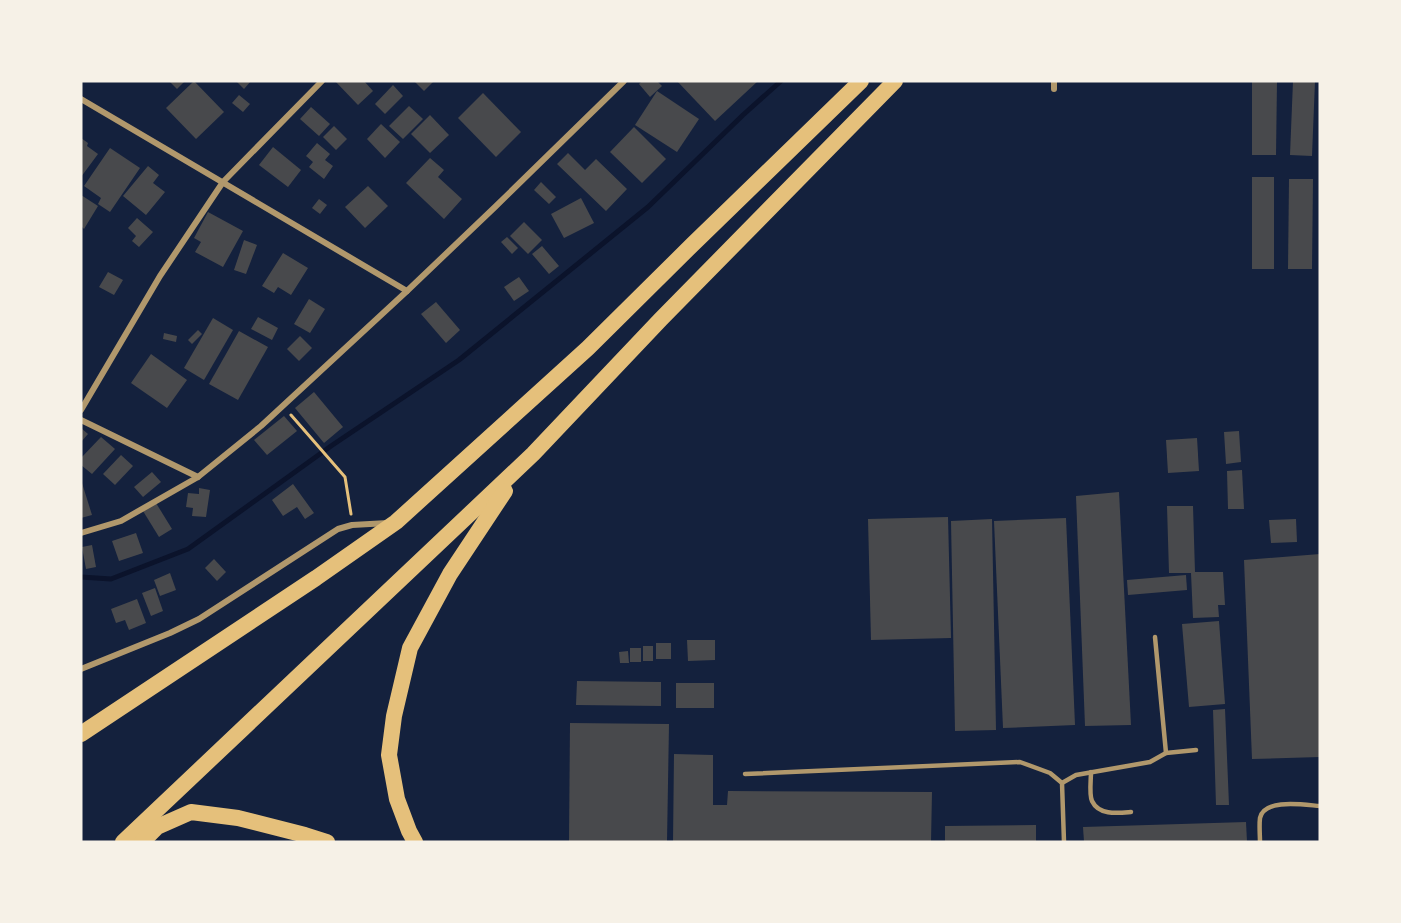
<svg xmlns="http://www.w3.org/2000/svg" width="1401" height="923" viewBox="0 0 1401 923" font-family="'Noto Serif',serif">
	<rect width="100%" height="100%" fill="#14213d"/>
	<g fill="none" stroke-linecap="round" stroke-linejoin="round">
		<polyline stroke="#0b132b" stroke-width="5" points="81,577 111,579 188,549 331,446 459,360 648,207 743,115 781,81"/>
	</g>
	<g fill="#48494c">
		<polygon points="169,81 185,81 177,89"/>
		<polygon points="194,81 224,112 196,139 166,108"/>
		<polygon points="236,81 251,81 244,89"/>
		<polygon points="335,81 364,81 373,91 358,105"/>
		<polygon points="414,81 434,81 424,91"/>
		<polygon points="642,81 657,81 662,86 650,97 639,84"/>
		<polygon points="677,81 758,81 715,121"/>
		<polygon points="1252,81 1277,81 1276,155 1252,155"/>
		<polygon points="1293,81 1315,81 1312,156 1290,155"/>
		<polygon points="393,85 403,96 385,114 375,104"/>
		<polygon points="657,91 699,119 677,152 635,125"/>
		<polygon points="483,93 521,132 496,157 458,118"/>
		<polygon points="239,95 250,104 243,112 232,103"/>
		<polygon points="409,106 423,119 403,139 389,126"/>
		<polygon points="311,107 330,124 319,136 300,119"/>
		<polygon points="430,115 449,135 430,153 411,134"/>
		<polygon points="381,124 400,142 385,158 367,139"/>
		<polygon points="334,126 347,139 336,150 323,137"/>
		<polygon points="634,127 666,159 642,183 610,152"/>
		<polygon points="81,138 88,143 87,146 98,154 81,177"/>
		<polygon points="317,143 330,154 325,160 333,166 324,179 309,167 313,162 306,156"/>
		<polygon points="273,147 301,170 288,187 259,165"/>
		<polygon points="110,148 140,168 110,212 98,204 101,198 84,186"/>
		<polygon points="568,153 585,170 596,159 627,189 606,211 557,164"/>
		<polygon points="430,158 444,170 438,177 462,199 444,219 406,183"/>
		<polygon points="148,166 159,175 153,183 165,192 146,215 123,196"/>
		<rect x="1252" y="177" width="22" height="92"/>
		<polygon points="1289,179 1313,179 1312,269 1288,269"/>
		<polygon points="541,182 556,197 549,204 534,190"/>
		<polygon points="368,186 388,206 365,228 345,207"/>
		<polygon points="81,195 98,206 84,229 81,226"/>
		<polygon points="581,198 594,223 564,238 551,214"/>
		<polygon points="319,199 327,205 320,214 312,208"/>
		<polygon points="208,212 243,231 223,267 195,252 201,242 194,238"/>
		<polygon points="137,218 153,232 139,247 132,241 136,236 128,228"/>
		<polygon points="524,222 542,240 528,254 510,236"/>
		<polygon points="507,237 518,248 512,254 501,242"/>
		<polygon points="244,240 257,245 246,274 234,270"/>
		<polygon points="542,246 559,266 549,274 532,254"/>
		<polygon points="283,253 308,268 291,295 278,287 274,293 262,286"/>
		<polygon points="108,272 123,280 114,295 99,287"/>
		<polygon points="519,277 529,291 514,301 504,287"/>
		<polygon points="309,299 325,309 310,333 294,324"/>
		<polygon points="436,302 460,330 446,343 421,314"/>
		<polygon points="258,317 278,328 272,340 251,329"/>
		<polygon points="213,318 233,330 204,380 184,368"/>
		<polygon points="198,330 202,334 192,344 188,340"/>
		<polygon points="239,331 268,347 238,400 209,384"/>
		<polygon points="164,333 177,336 176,342 163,339"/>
		<polygon points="300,336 312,348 299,361 287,349"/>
		<polygon points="151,354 187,380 167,408 131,383"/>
		<polygon points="314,392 343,427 324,443 295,408"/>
		<polygon points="284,416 297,431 267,455 254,440"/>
		<polygon points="81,428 88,434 81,442"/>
		<polygon points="1239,431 1241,462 1226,464 1224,432"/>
		<polygon points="101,437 115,449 92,474 81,465 81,458"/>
		<polygon points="1197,438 1199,471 1168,473 1166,440"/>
		<polygon points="121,455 133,466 115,485 103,474"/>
		<polygon points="1242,470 1244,509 1228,509 1227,471"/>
		<polygon points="152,472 161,482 143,497 134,487"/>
		<polygon points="82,483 92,515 81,518 81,484"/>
		<polygon points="293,484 314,513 305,519 297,507 283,516 272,500"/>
		<polygon points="199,488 210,490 206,517 192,516 193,508 186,507 188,493 199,494"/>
		<polygon points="1119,492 1131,725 1085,726 1076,496"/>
		<polygon points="156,503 172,529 159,537 143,511"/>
		<polygon points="1167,506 1193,506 1195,572 1223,572 1225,605 1218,605 1219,617 1193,618 1191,573 1169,573"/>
		<polygon points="948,517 951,638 871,640 868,519"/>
		<polygon points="1066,518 1075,725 1003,728 994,521"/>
		<polygon points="992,519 996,730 955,731 951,521"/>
		<polygon points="1296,519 1297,542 1271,543 1269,520"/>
		<polygon points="136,533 143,553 119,561 112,541"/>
		<polygon points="92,545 96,567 86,569 82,547"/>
		<polygon points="1320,554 1320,757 1252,759 1244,560"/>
		<polygon points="214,559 226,572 217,581 205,568"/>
		<polygon points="170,573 176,590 160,596 154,580"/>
		<polygon points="1186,575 1187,590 1128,595 1127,580"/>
		<polygon points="155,588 163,611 151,616 142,593"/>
		<polygon points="137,599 146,623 129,630 125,620 116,623 111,609"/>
		<polygon points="1219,621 1225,704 1189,707 1182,624"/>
		<polygon points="687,640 715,640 715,660 688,661"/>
		<rect x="656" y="643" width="15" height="16"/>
		<rect x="643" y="646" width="10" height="15"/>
		<rect x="630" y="648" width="11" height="14"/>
		<polygon points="628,651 629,663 620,663 619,652"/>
		<polygon points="577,681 661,682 661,706 576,705"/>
		<rect x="676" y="683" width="38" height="25"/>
		<polygon points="1225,709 1229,805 1216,805 1213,710"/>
		<polygon points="570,723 669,724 667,842 569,842"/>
		<polygon points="674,754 713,755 713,805 727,805 728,791 932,792 931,842 673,842"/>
		<polygon points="1246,822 1247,842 1084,842 1083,827"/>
		<polygon points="1036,825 1036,842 945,842 945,826"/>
	</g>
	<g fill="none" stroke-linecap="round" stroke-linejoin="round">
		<polyline stroke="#e5c07b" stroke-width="3" points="291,415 345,477 351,514"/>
		<g stroke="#b1986c" stroke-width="4.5">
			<polyline points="1155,637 1166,753"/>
			<path d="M1091 772C1091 779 1089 795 1092 801 1099 816 1119 813 1131 812"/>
			<polyline points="745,774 1020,762 1050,773 1062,783 1064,842"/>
			<polyline points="1062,783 1076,775 1150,762 1166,753 1196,750"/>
			<path d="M1260 842C1260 835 1259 826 1260 818 1264 798 1305 805 1320 806"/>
		</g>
		<g stroke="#b1986c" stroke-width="6">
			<polyline points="1054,81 1054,89"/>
			<polyline points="81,99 407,291"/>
			<polyline points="81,410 160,276 223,182 322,81"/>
			<polyline points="81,420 198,477"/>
			<polyline points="81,533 121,521 198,477 261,426 407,291 495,207 624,81"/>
			<polyline points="81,669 170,633 199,619 338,529 352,525 388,523"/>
		</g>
		<g stroke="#e5c07b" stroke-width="16">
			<polyline points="81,734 316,578 396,522 588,348 692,245 861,81"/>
			<polyline points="123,842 533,454 661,319 895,81"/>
			<polyline points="142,842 157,827 191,812 238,818 305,835 327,842"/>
			<polyline points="415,842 409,831 397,799 389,755 394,716 410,648 450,574 505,491"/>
		</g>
	</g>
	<rect width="1401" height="923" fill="none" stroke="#f6f1e7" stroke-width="165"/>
</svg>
